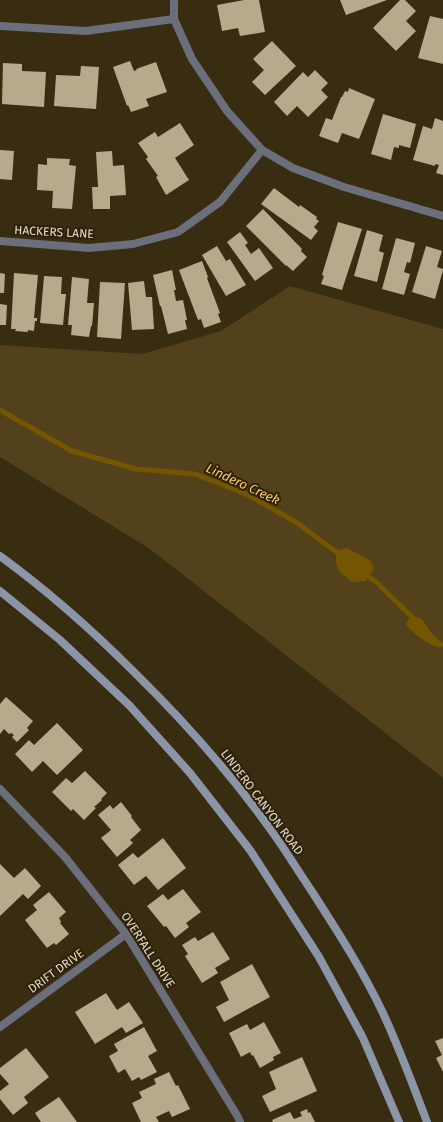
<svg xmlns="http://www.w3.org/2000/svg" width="443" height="1122" viewBox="0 0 443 1122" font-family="'Fira Sans',sans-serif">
	<rect width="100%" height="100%" fill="#382c11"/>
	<polygon fill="#52411b" points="290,286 443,329 443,778 150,549 0,457 0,345 142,354 221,331"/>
	<g fill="#745600">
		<path d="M347 548 370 560 374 569 366 581 352 582C340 573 331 566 339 550Z"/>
		<path d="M414 616 422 619 432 634 443 643V646L439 648C427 643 413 635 406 624L408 620Z"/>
	</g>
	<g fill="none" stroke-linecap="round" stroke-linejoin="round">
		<g stroke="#745600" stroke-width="5">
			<polyline points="0,410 72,451 136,469 195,474 218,483 248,495 296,522 343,557"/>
			<polyline points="365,574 375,581 416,621"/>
		</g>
	</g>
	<g fill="#b7a98b">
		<polygon points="244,0 259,0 265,32 240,36 238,28 222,31 217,5"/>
		<polygon points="340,0 387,0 346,15"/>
		<polygon points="400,0 405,0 416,11 406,21 416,31 396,51 373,28"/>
		<polygon points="430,16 443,19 443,64 418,58"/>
		<polygon points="272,41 296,66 265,95 252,82 264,70 253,59"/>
		<polygon points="130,61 134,71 137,70 136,69 156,62 167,92 146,99 149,106 131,112 128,105 127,106 113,67"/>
		<polygon points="3,63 22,64 22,71 46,72 44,107 2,104"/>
		<polygon points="81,66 99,67 96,109 54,106 56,75 80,76"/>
		<polygon points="315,70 328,83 321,90 328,97 308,117 297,106 287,116 274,102 303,72 308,77"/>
		<polygon points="349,88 375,99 359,139 342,133 338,143 319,136 326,118 332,120 341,97 342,97 345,91 348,92"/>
		<polygon points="383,114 416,124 410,148 399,145 399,148 394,147 391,160 371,154"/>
		<polygon points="435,118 443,121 443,175 436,173 439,165 435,164 435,166 413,160 423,126 432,129"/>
		<polygon points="180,123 194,145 175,158 189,180 166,195 156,177 158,176 146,159 148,157 138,143 155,132 158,137"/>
		<polygon points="0,150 14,151 12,180 0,179"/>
		<polygon points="112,151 113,166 124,165 126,195 110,196 110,209 93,209 92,187 98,187 96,152"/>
		<polygon points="47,158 70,159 69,165 76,166 72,209 52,208 53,191 37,190 38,164 47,165"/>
		<polygon points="274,188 299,207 300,205 317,217 316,219 319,221 314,227 318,231 311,240 261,204"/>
		<polygon points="263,209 302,249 301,251 307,257 293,271 286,265 286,266 246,226"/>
		<polygon points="338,222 362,229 342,290 321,284 324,276 322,275"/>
		<polygon points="367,230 383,235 379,251 384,253 377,282 354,276"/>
		<polygon points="240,232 248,243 245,245 251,254 259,248 273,268 255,281 227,242"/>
		<polygon points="396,238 415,243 410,263 407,262 404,272 410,274 404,295 382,289"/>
		<polygon points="217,246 226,261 230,259 246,285 226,296 202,255"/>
		<polygon points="426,246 442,251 437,267 443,269 443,270 435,299 412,292"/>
		<polygon points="202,261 208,277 207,278 220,313 218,314 221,322 204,328 201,319 198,320 179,270"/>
		<polygon points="172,270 176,290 174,290 176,301 183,300 187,320 185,320 187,329 168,334 161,306 160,306 153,275"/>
		<polygon points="0,273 5,274 4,293 0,293"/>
		<polygon points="14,273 38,275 34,318 37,318 37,321 35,321 34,331 28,330 28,332 15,331 16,329 11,329"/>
		<polygon points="44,276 62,277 61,294 66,294 63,325 40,323"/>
		<polygon points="72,277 89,279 87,303 94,303 92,326 91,326 89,337 71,335 72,325 68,325"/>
		<polygon points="144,281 146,297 152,297 154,329 132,330 128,283"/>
		<polygon points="100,282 125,283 121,339 97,337"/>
		<polygon points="0,304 7,305 6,325 0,325"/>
		<polygon points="6,697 33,721 27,728 29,730 17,742 12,737 14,735 11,733 9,734 4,729 0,734 0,704"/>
		<polygon points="57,723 83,750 57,775 43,761 32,772 15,754 29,740 34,745"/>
		<polygon points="85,771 107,793 101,799 102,800 94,807 96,808 84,820 73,809 71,811 52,792 66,778 72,783"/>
		<polygon points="121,802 132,816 131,817 141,830 130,840 133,843 117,857 101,838 111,830 98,815 110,805 113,809"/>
		<polygon points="163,838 186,868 158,890 146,876 134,885 118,865 133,853 138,858"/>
		<polygon points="0,864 14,878 25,868 41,886 28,899 23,894 0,916"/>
		<polygon points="183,889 201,912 186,923 189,927 175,938 166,926 164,927 147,906 163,894 168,900"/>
		<polygon points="49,892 66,912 59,918 61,922 60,923 69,934 56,945 54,943 47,948 25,920 37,910 33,905"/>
		<polygon points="213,932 230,959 215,968 218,973 202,983 185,956 188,954 182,945 195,937 198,941"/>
		<polygon points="252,964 270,997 224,1022 216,1007 229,1000 220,982"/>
		<polygon points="106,993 117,1010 129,1002 143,1023 126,1033 122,1027 95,1044 75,1012"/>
		<polygon points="264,1022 281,1053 273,1057 274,1060 260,1068 253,1055 252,1056 250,1052 241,1057 229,1033 247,1024 250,1030"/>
		<polygon points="144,1027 157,1051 148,1056 157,1072 141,1080 139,1077 132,1081 125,1069 118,1073 109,1056 118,1051 114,1044"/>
		<polygon points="443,1038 443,1072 436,1058 442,1055 435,1041"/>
		<polygon points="26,1048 49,1077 24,1097 28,1103 13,1115 0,1099 0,1091 9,1084 0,1074 0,1068"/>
		<polygon points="302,1057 317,1091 270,1112 262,1096 276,1089 269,1072"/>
		<polygon points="169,1072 176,1086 178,1085 190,1109 172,1117 169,1111 156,1117 159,1122 141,1122 132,1103 142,1098 139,1092 156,1084 154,1079"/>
		<polygon points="59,1097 77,1122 41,1122 35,1113"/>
		<polygon points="307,1109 308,1113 310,1112 315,1122 273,1122 272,1120 290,1112 294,1119 302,1116 300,1112"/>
	</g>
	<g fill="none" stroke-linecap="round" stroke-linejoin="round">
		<g stroke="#6a6f7b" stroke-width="8">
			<polyline points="174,0 174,19 192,59 227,111 262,150 293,168 344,187 443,216"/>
			<polyline points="0,26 86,31 174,19"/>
			<polyline points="0,241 89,248 133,244 178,232 220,202 262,150"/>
			<polyline points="0,789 65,857 126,934 238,1117 240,1122"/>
			<polyline points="0,1027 126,934"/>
		</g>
		<g stroke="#8c94a7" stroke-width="8">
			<path d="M0 556C48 591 92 630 134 672 184 721 232 775 273 833 286 851 298 871 311 890 336 929 362 969 382 1011 399 1047 413 1085 427 1122"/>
			<polyline points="0,591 60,640 129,705 190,773 250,850 319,957 363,1038 399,1122"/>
		</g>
	</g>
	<g text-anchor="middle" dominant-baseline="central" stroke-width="4" stroke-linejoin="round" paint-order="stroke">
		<g font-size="12" fill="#e3dbcc" stroke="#2d2207">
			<text transform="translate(54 232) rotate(3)">HACKERS LANE</text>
			<text transform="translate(262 802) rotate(53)">LINDERO CANYON ROAD</text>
			<text transform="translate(148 950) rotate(57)">OVERFALL DRIVE</text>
			<text transform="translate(56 971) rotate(-36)">DRIFT DRIVE</text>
		</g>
		<g font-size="13" font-style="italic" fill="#f8cb68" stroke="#2d2207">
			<text transform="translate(243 484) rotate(25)">Lindero Creek</text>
		</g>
	</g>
</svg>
